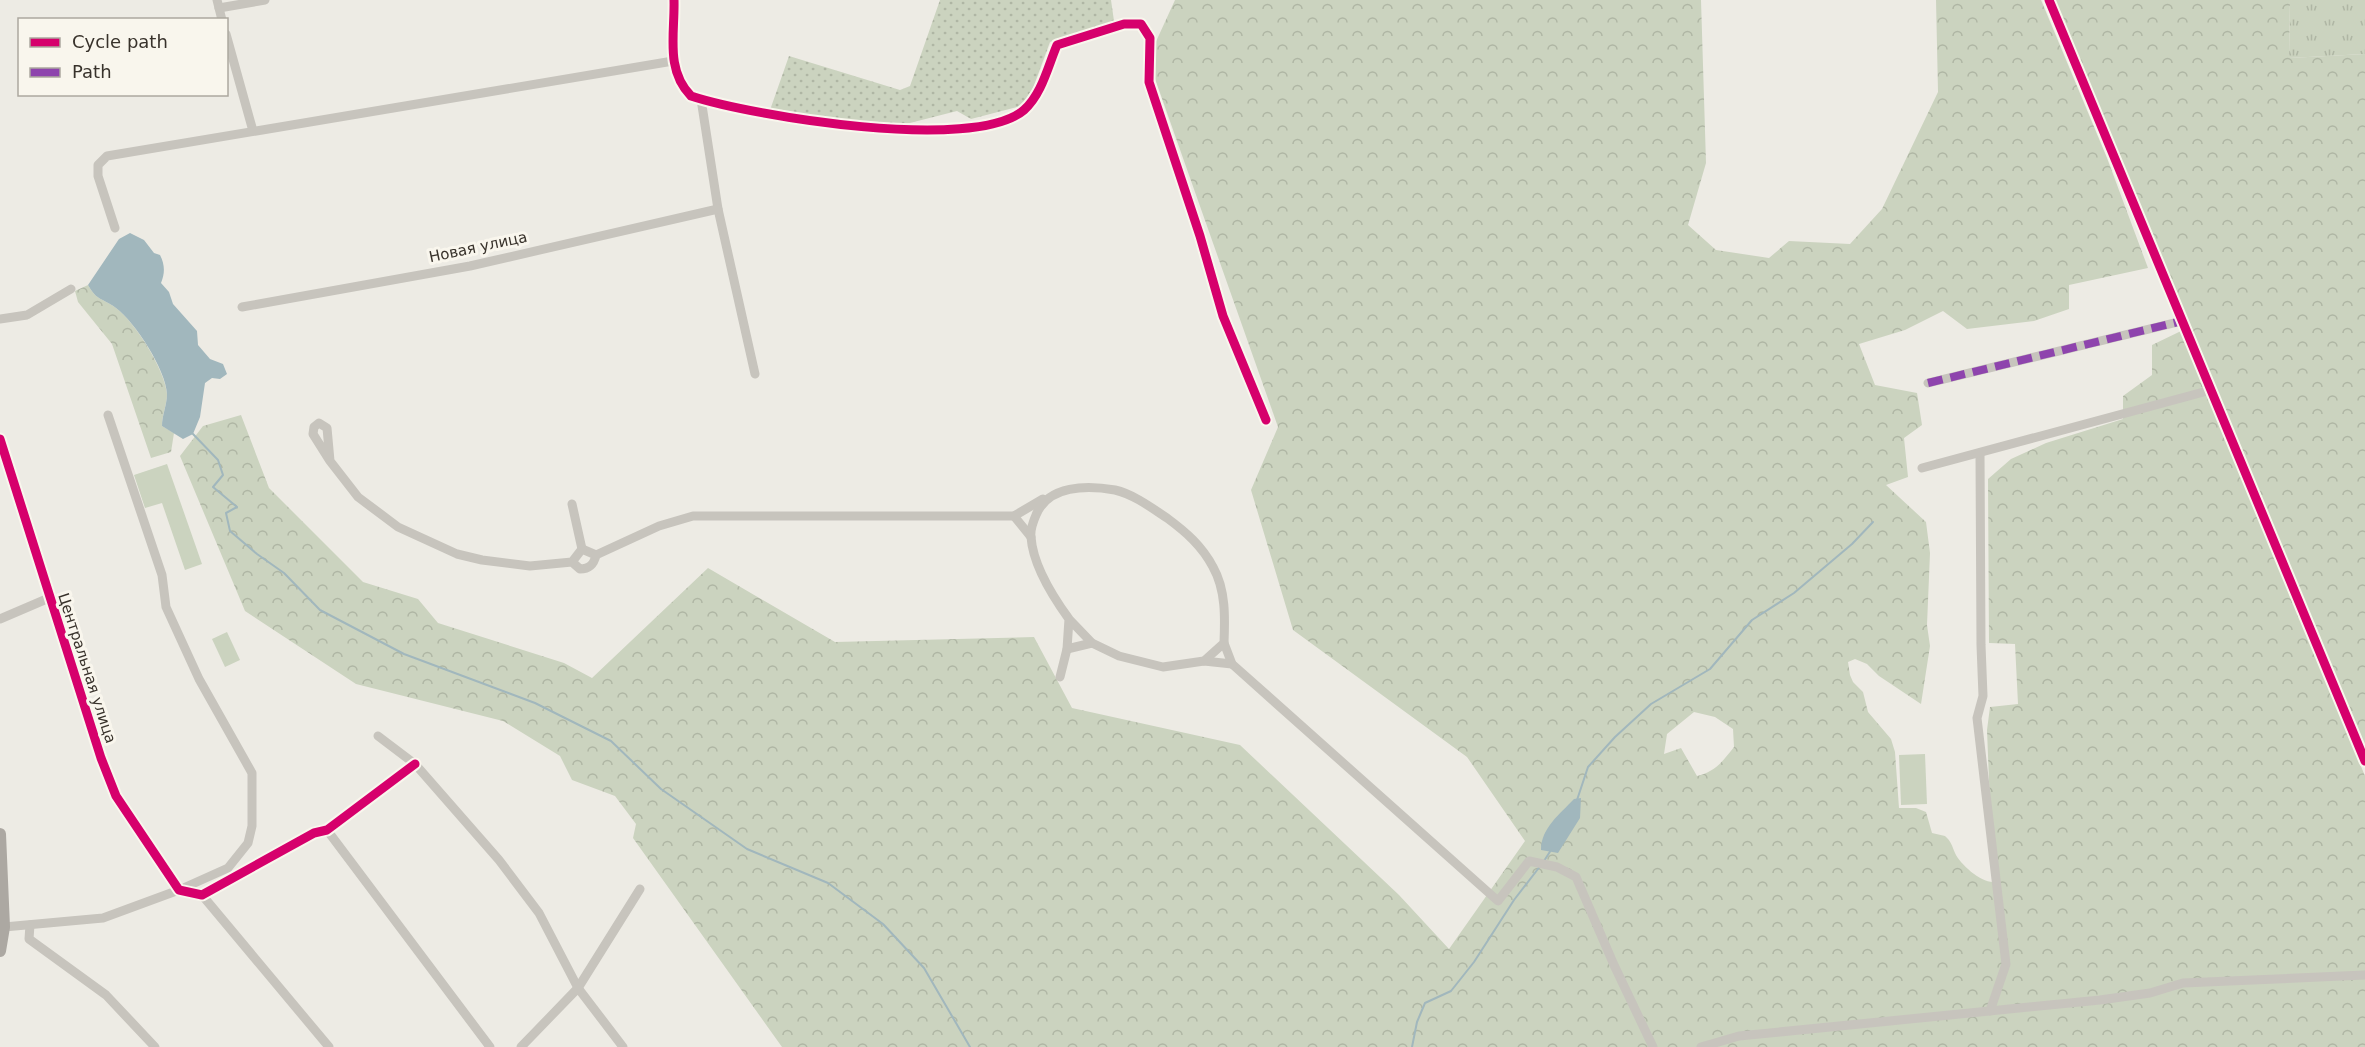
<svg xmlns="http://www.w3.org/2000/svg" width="2365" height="1047" viewBox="0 0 2365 1047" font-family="'DejaVu Sans',sans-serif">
	<defs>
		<pattern id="grass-tufts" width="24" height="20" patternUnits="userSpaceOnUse" patternTransform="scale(1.5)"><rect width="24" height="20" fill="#cbd3bf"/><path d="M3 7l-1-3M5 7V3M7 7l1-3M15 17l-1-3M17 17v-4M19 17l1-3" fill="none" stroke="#afb6a4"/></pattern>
		<pattern id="forest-crowns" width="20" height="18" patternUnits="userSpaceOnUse" patternTransform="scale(1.5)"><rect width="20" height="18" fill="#cbd3bf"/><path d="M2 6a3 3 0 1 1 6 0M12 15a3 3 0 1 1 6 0" fill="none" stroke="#afb6a4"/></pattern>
		<pattern id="garden-dots" width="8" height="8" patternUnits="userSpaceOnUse" patternTransform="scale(1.5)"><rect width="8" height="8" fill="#cbd3bf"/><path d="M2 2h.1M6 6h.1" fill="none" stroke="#afb6a4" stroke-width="1.8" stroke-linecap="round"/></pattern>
	</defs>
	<rect width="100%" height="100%" fill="#edebe4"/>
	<polygon fill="url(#grass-tufts)" points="2290,0 2365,0 2365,54 2289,58"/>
	<g fill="url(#forest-crowns)" fill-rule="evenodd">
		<path d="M1175 0H1701L1706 163 1688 225 1716 250 1769 258 1789 241 1850 244 1882 209 1938 92 1936 0H2041L2107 158 2148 268 2069 285V309L2034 321 1967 329 1943 311 1905 330 1859 344 1875 385 1917 393 1922 425 1904 438 1908 477 1886 485 1926 522 1930 553 1927 625 1930 646 1921 704 1879 676 1867 664 1855 659 1848 662 1850 675 1853 682 1863 692 1868 712 1891 739 1895 752 1899 808H1916L1926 812 1932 833 1945 836C1951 841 1952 846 1955 853 1960 864 1980 882 1993 882L1987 730 1990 707 2018 704 2015 644 1989 643 1988 479 2011 459 2046 443 2123 419V396L2152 375V345L2181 331 2365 776V1047H782L633 838 636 824 615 796 572 780 560 756 503 721 356 684 245 611 180 456 203 426 241 415 269 488 363 582 418 599 438 623 564 663 592 678 708 568 835 642 1034 637 1072 708 1240 745 1399 895 1449 949 1525 841 1467 757 1293 630 1251 490 1278 427 1148 59ZM1694 712 1715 717 1733 729 1734 747C1723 761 1715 772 1697 776L1681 748 1664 754 1667 734Z"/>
		<polygon points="2053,0 2290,0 2289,58 2365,54 2365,747"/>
		<path d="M88 285C98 302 101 297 116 308 135 322 165 370 167 394 167 404 162 415 162 426L174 433 171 452 151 458 112 344 78 302 75 291Z"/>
	</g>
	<polygon fill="url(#garden-dots)" points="940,0 1111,0 1114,21 1050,42 1033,88 1021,106 971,119 957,111 898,126 770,110 789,56 900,90 910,86"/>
	<g fill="#cbd3bf">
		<polygon points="167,464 202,564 185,570 162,503 145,508 134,475"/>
		<polygon points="227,632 240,660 225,667 212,639"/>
		<polygon points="1925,754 1927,804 1901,805 1899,755"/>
	</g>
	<g fill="#a1b7bd">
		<path d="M130 233 144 240 154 253 160 255C165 265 165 273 161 283L169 292 173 304 197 331 198 345 210 359 223 364 227 374 220 379 212 378 205 383 200 417 193 434 183 439 162 426C162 415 167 405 167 394 166 370 135 322 116 308 101 297 98 302 88 285L119 239Z"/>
		<path d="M1581 798 1580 818 1558 853 1541 850C1541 828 1560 814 1574 799Z"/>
	</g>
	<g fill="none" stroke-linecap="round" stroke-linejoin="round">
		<g stroke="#a1b7bd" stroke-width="2">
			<polyline points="193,434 218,460 223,475 213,487 237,507 226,513 230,531 257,554 284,573 320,610 404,654 535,703 611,741 661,789 747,849 828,883 883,924 924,968 970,1047"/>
			<polyline points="1577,800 1588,767 1615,737 1651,704 1710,669 1752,620 1794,593 1852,544 1873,522"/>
			<polyline points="1544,861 1551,850"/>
			<polyline points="1412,1047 1417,1022 1425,1003 1451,991 1474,962 1514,900 1541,865"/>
		</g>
		<g stroke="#c7c4bd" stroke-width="9">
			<polyline points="217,0 222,20"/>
			<path d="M674 0C675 33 665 70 691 96 752 116 974 153 1024 110 1042 94 1048 66 1057 45L1124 24H1141L1150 38 1149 82 1200 236 1223 316 1266 420"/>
			<polyline points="2049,0 2365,761"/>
			<polyline points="219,8 265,0"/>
			<polyline points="226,34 253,131"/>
			<polyline points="701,99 718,209 755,374"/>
			<polyline points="115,228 98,176 98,165 107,156 673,61"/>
			<polyline points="242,307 470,266 718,209"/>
			<polyline points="0,319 27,315 71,289"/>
			<polyline points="1928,383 2182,321"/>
			<polyline points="0,439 101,758 116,796 179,890 202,895 314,833 327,830 415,764"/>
			<polyline points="1980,453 1981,645 1983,696 1977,718 2006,964 1990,1011"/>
			<path d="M330 461 313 434 314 427 319 423 327 428 330 461 358 497 398 527 457 554 482 560 530 566 572 562 580 569C590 569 594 564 596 555L582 549 572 562"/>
			<polyline points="1922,468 2211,390"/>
			<polyline points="572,504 582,549"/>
			<polyline points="1014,516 1031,537"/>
			<polyline points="596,555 659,526 693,516 1014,516 1043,499"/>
			<polyline points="0,619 49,598"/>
			<polyline points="1224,643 1232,664 1498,901 1529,861 1557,867 1576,877 1614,965 1653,1047"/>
			<polyline points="1067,649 1092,643"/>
			<polyline points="1204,661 1232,664"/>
			<path d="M1060 677 1067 649 1069 619C1053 597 1033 566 1031 537 1030 530 1033 522 1036 515 1048 485 1087 485 1115 490 1133 494 1152 508 1167 518 1186 532 1202 546 1213 567 1226 590 1225 618 1224 643L1204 661 1163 667 1119 656 1092 643 1069 619"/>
			<polyline points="378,736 415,764 499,860 539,913 578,988 623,1047"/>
			<polyline points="327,830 490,1047"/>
			<polyline points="202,895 329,1047"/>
			<polyline points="30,925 29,939 106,995 155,1047"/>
			<polyline points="4,927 103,918 179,890 228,868 248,843 252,826 252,773 199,679 166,607 162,575 108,415"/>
			<polyline points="521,1047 578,988 640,889"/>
			<polyline points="1701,1047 1739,1036 2100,1000 2150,993 2183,983 2365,975"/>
		</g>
		<polyline stroke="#aca8a2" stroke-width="12" points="0,834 4,927 0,951"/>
		<polyline stroke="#8e44ad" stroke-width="8" stroke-dasharray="15 8" stroke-linecap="butt" points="1928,383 2182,321"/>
		<defs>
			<g id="cycleway">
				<path d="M674 0C675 33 665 70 691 96 752 116 974 153 1024 110 1042 94 1048 66 1057 45L1124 24H1141L1150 38 1149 82 1200 236 1223 316 1266 420"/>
				<polyline points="2049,0 2365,761"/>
				<polyline points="0,439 101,758 116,796 179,890 202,895 314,833 327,830 415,764"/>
			</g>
		</defs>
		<use href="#cycleway" stroke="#f9f6ed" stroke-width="13"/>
		<use href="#cycleway" stroke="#d6006c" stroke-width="9"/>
	</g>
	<g text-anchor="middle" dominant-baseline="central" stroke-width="6" stroke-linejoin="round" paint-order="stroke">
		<g font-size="15" fill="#38322b" stroke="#f9f6ed">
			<text transform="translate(478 247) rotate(-12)">Новая улица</text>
			<text transform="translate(87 668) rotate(72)">Центральная улица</text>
		</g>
	</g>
	<rect x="18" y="18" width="210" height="78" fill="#f9f6ed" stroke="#aca89f" stroke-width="1.5"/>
	<rect x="30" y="38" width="30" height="9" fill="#d6006c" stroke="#aca89f" stroke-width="1.5"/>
	<text x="72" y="48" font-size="18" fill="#38322b">Cycle path</text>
	<rect x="30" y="68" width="30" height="9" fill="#8e44ad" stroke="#aca89f" stroke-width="1.5"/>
	<text x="72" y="78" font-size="18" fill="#38322b">Path</text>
</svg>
